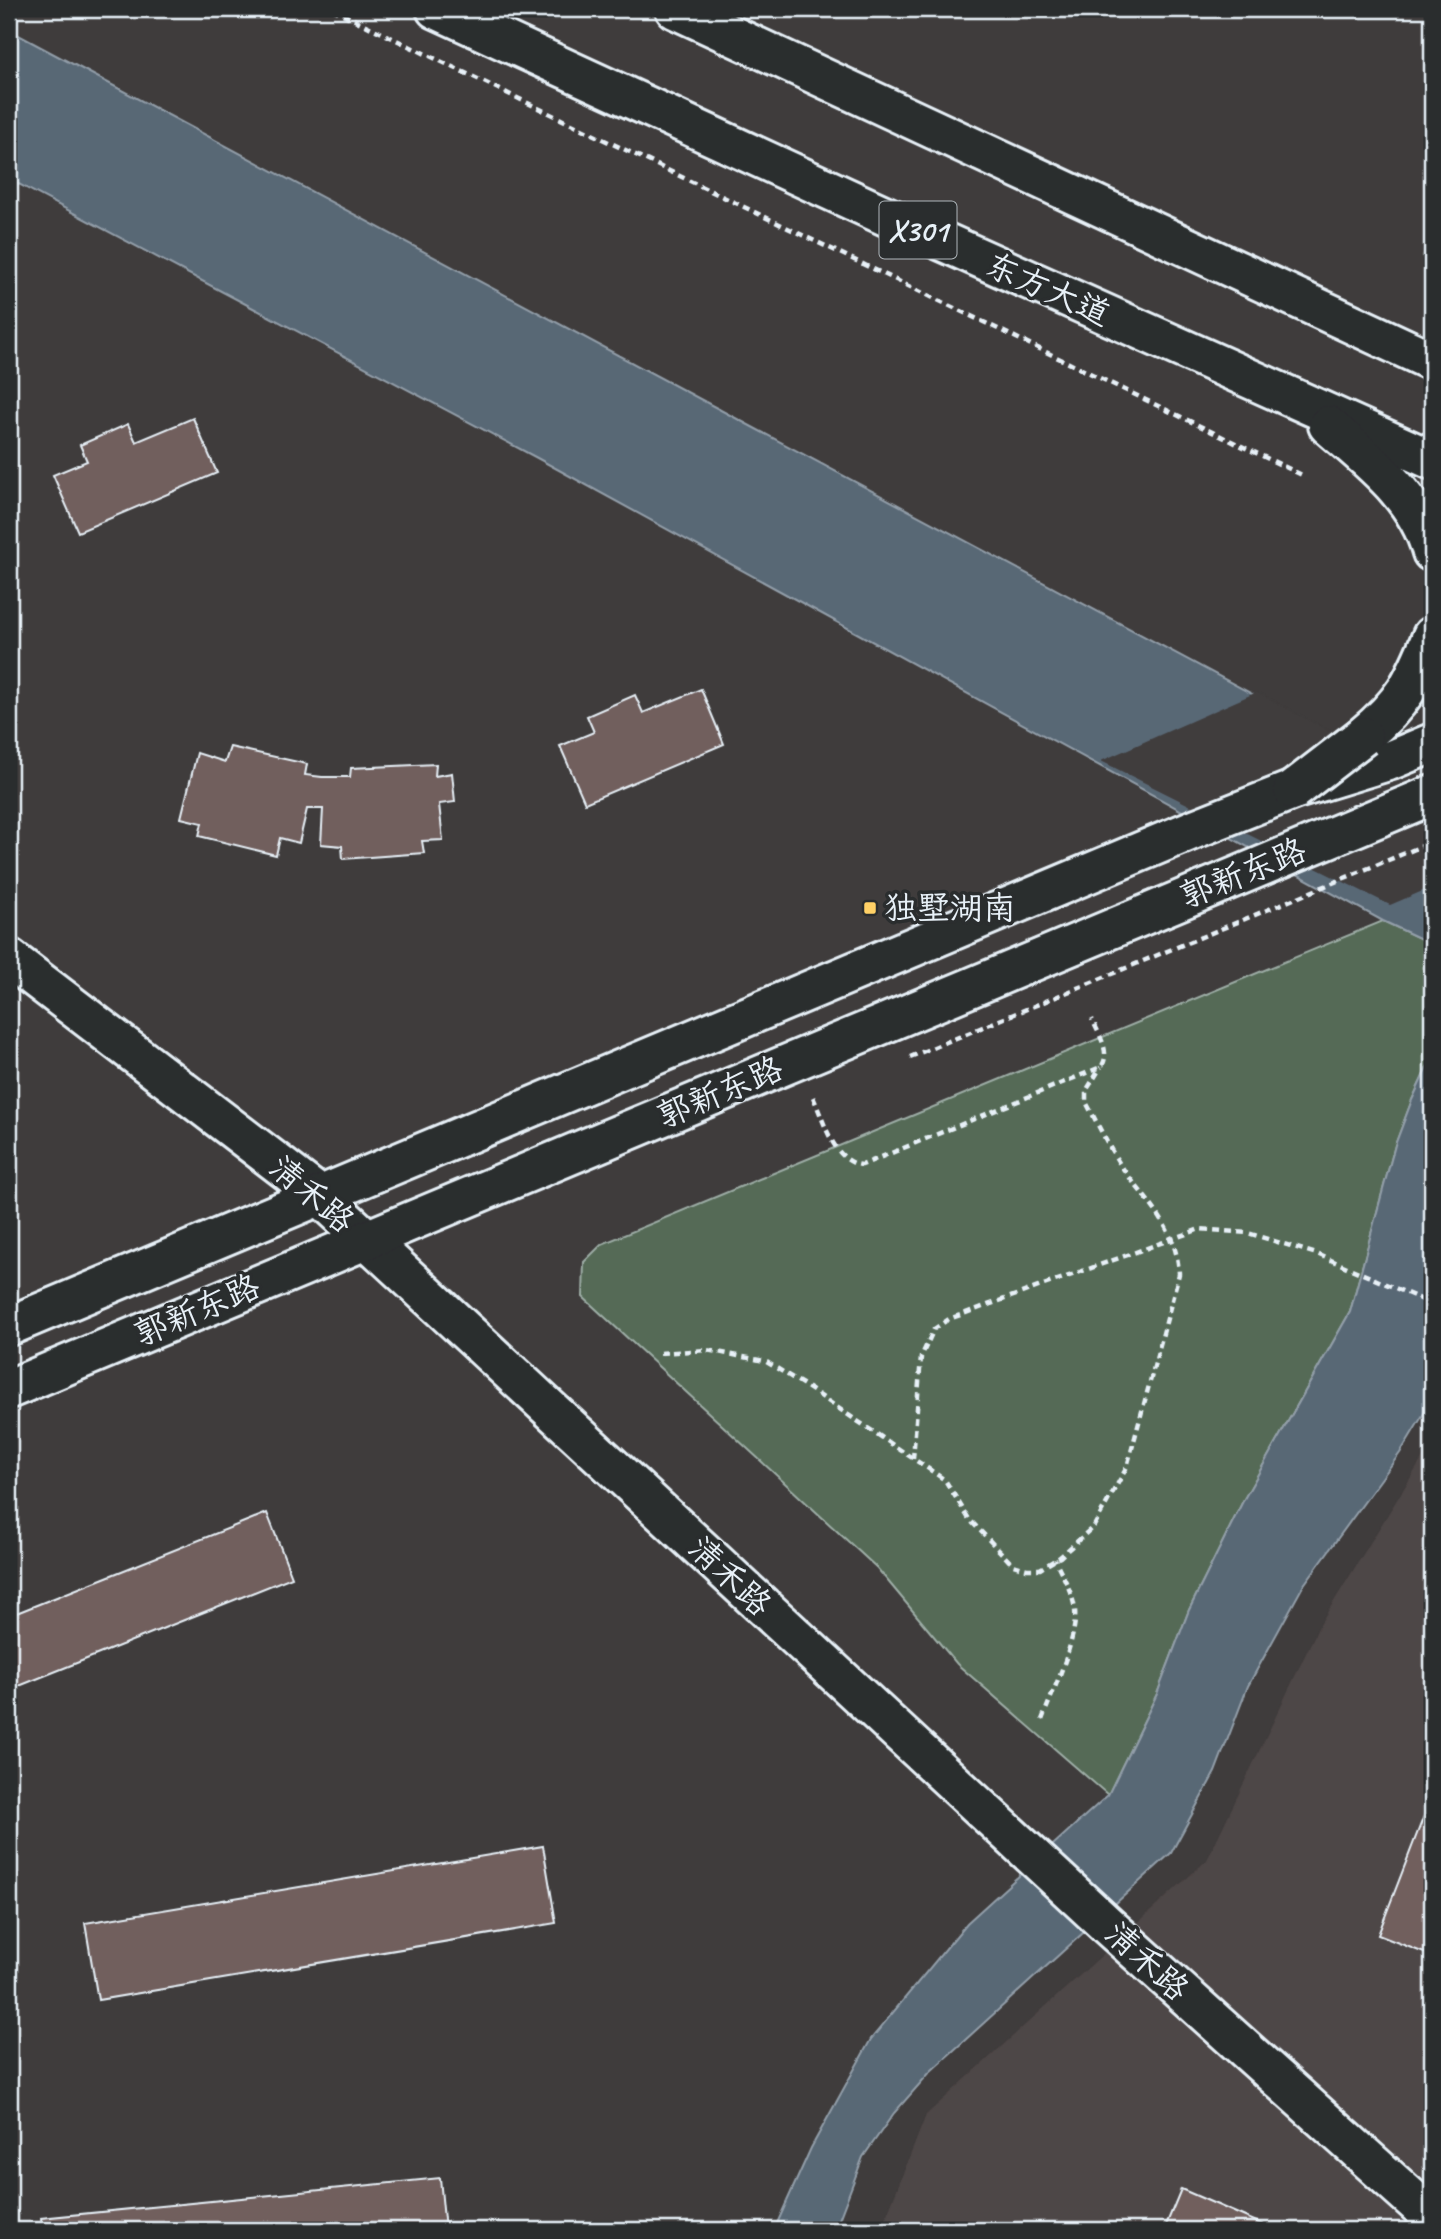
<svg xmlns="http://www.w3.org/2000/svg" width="1441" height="2239" viewBox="0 0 1441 2239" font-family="Caveat,'LXGW WenKai TC',sans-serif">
	<rect width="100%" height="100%" fill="#3f3c3c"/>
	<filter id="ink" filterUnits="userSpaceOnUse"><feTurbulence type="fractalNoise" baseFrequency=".0143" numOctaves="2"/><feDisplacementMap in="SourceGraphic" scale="14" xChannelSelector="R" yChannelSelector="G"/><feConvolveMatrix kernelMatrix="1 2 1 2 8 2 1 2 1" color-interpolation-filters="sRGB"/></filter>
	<g filter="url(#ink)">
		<polygon fill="#4e4646" points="1432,1443 1432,2230 881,2230 926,2115 1207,1860 1320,1624"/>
		<g fill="#546a56" stroke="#9eaea7" stroke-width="2">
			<polygon points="1432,217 1432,262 1423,258"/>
			<polygon points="1383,921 1432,944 1432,1057 1412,1100 1395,1145 1350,1312 1244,1499 1189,1610 1157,1694 1108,1795 957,1664 877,1568 583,1297 584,1262 602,1244"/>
		</g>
		<g fill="#596775" stroke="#929ea9" stroke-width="2">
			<polygon points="9,30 1432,790 1432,944 1383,921 537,458 9,179"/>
			<polygon points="1432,1057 1432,1400 1400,1453 1303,1586 1248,1686 1215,1772 1171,1853 931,2071 894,2113 863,2157 835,2230 774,2230 811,2148 871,2039 967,1923 1108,1795 1157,1694 1189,1610 1244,1499 1350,1312 1395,1145 1412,1100"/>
		</g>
		<polygon fill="#3f3c3c" points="1257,692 1432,786 1432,887 1390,905 1101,761"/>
		<g fill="#715e5d" stroke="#e8f1f8" stroke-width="2">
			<polygon points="193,418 217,473 78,532 53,475 87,461 80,445 128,424 136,442"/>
			<polygon points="701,689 724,744 585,803 560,746 594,732 587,716 635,695 643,713"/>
			<polygon points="230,747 307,764 305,775 322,777 350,777 351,768 436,764 435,776 452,773 455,802 439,804 443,840 422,841 424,853 343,859 342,846 321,844 323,809 307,809 299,843 280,838 276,855 199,836 202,823 181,818 197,753 225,762"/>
			<polygon points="267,1513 292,1577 9,1690 9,1616"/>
			<polygon points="1432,1795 1432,1956 1378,1935"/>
			<polygon points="543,1846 556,1923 98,2000 85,1923"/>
			<polygon points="440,2178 445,2230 42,2230 41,2218"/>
			<polygon points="1181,2189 1275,2230 1164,2230"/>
		</g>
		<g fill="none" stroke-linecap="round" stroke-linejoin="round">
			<defs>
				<polyline id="minor" points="9,958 319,1195 1107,1925 1432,2217"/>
				<g id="major">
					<polyline points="436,9 886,216 1432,460"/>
					<polyline points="675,9 1432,361"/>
					<path d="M1328 425C1370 462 1417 496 1432 552"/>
					<path d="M1363 736C1403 703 1413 683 1432 636"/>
					<polyline points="9,1326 1197,828 1293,790 1391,760 1432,743"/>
					<polyline points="9,1389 1432,795"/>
				</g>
			</defs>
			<use href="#minor" stroke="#e8f1f8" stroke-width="44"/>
			<use href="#major" stroke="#e8f1f8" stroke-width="44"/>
			<g stroke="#e8f1f8" stroke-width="4.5" stroke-dasharray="7 5" stroke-linecap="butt">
				<polyline points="332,9 1304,476"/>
				<polyline points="910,1057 1432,842"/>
				<path d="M813 1097C824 1120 833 1162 862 1165L1101 1067C1112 1053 1098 1033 1092 1019"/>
				<path d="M660 1353 707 1350 765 1361 804 1385 945 1480 969 1519 1013 1565 1027 1569H1040L1060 1557 1094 1526 1127 1467 1179 1274C1177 1229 1149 1204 1124 1170 1109 1149 1098 1124 1086 1102V1091L1101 1067"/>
				<polyline points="913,1459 921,1357 934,1329 949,1319 1200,1229 1248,1233 1317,1254 1432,1304"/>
				<path d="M1042 1720C1052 1693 1078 1638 1075 1610 1073 1593 1062 1575 1055 1559"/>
			</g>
			<use href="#minor" stroke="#2a2d2e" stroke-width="38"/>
			<use href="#major" stroke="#2a2d2e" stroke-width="38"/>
			<defs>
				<polyline id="major-bridge" points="1293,790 1363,736"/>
			</defs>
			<use href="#major-bridge" stroke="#e8f1f8" stroke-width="44" stroke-linecap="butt"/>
			<use href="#major-bridge" stroke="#2a2d2e" stroke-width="38"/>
		</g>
	</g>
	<rect fill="#ffd166" stroke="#2a2d2e" stroke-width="2.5" x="863" y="901" width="14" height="14" rx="3.5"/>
	<g text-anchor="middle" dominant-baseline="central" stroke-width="7" stroke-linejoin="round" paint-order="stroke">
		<rect fill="#2a2d2e" stroke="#afb6bb" stroke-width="2" x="879.5" y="201.5" width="77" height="57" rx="5"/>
		<g font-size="32" font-weight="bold" fill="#e8f1f8">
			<text x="918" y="230">X301</text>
		</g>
		<g font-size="33" fill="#e8f1f8" stroke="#2a2d2e">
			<text transform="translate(1048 289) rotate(24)">东方大道</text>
			<text transform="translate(1243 873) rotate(-22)">郭新东路</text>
			<text transform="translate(720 1092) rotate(-23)">郭新东路</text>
			<text transform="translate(312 1194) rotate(40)">清禾路</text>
			<text transform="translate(197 1310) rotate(-23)">郭新东路</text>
			<text transform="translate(730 1576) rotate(43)">清禾路</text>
			<text transform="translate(1147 1961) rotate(42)">清禾路</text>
		</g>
		<g font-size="33" fill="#e8f1f8" stroke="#2a2d2e" text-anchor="start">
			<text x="884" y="908">独墅湖南</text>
		</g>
	</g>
	<rect width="1441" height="2239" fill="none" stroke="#2a2d2e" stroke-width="35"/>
	<rect x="18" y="18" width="1406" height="2204" fill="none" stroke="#e8f1f8" stroke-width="2.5" filter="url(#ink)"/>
</svg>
